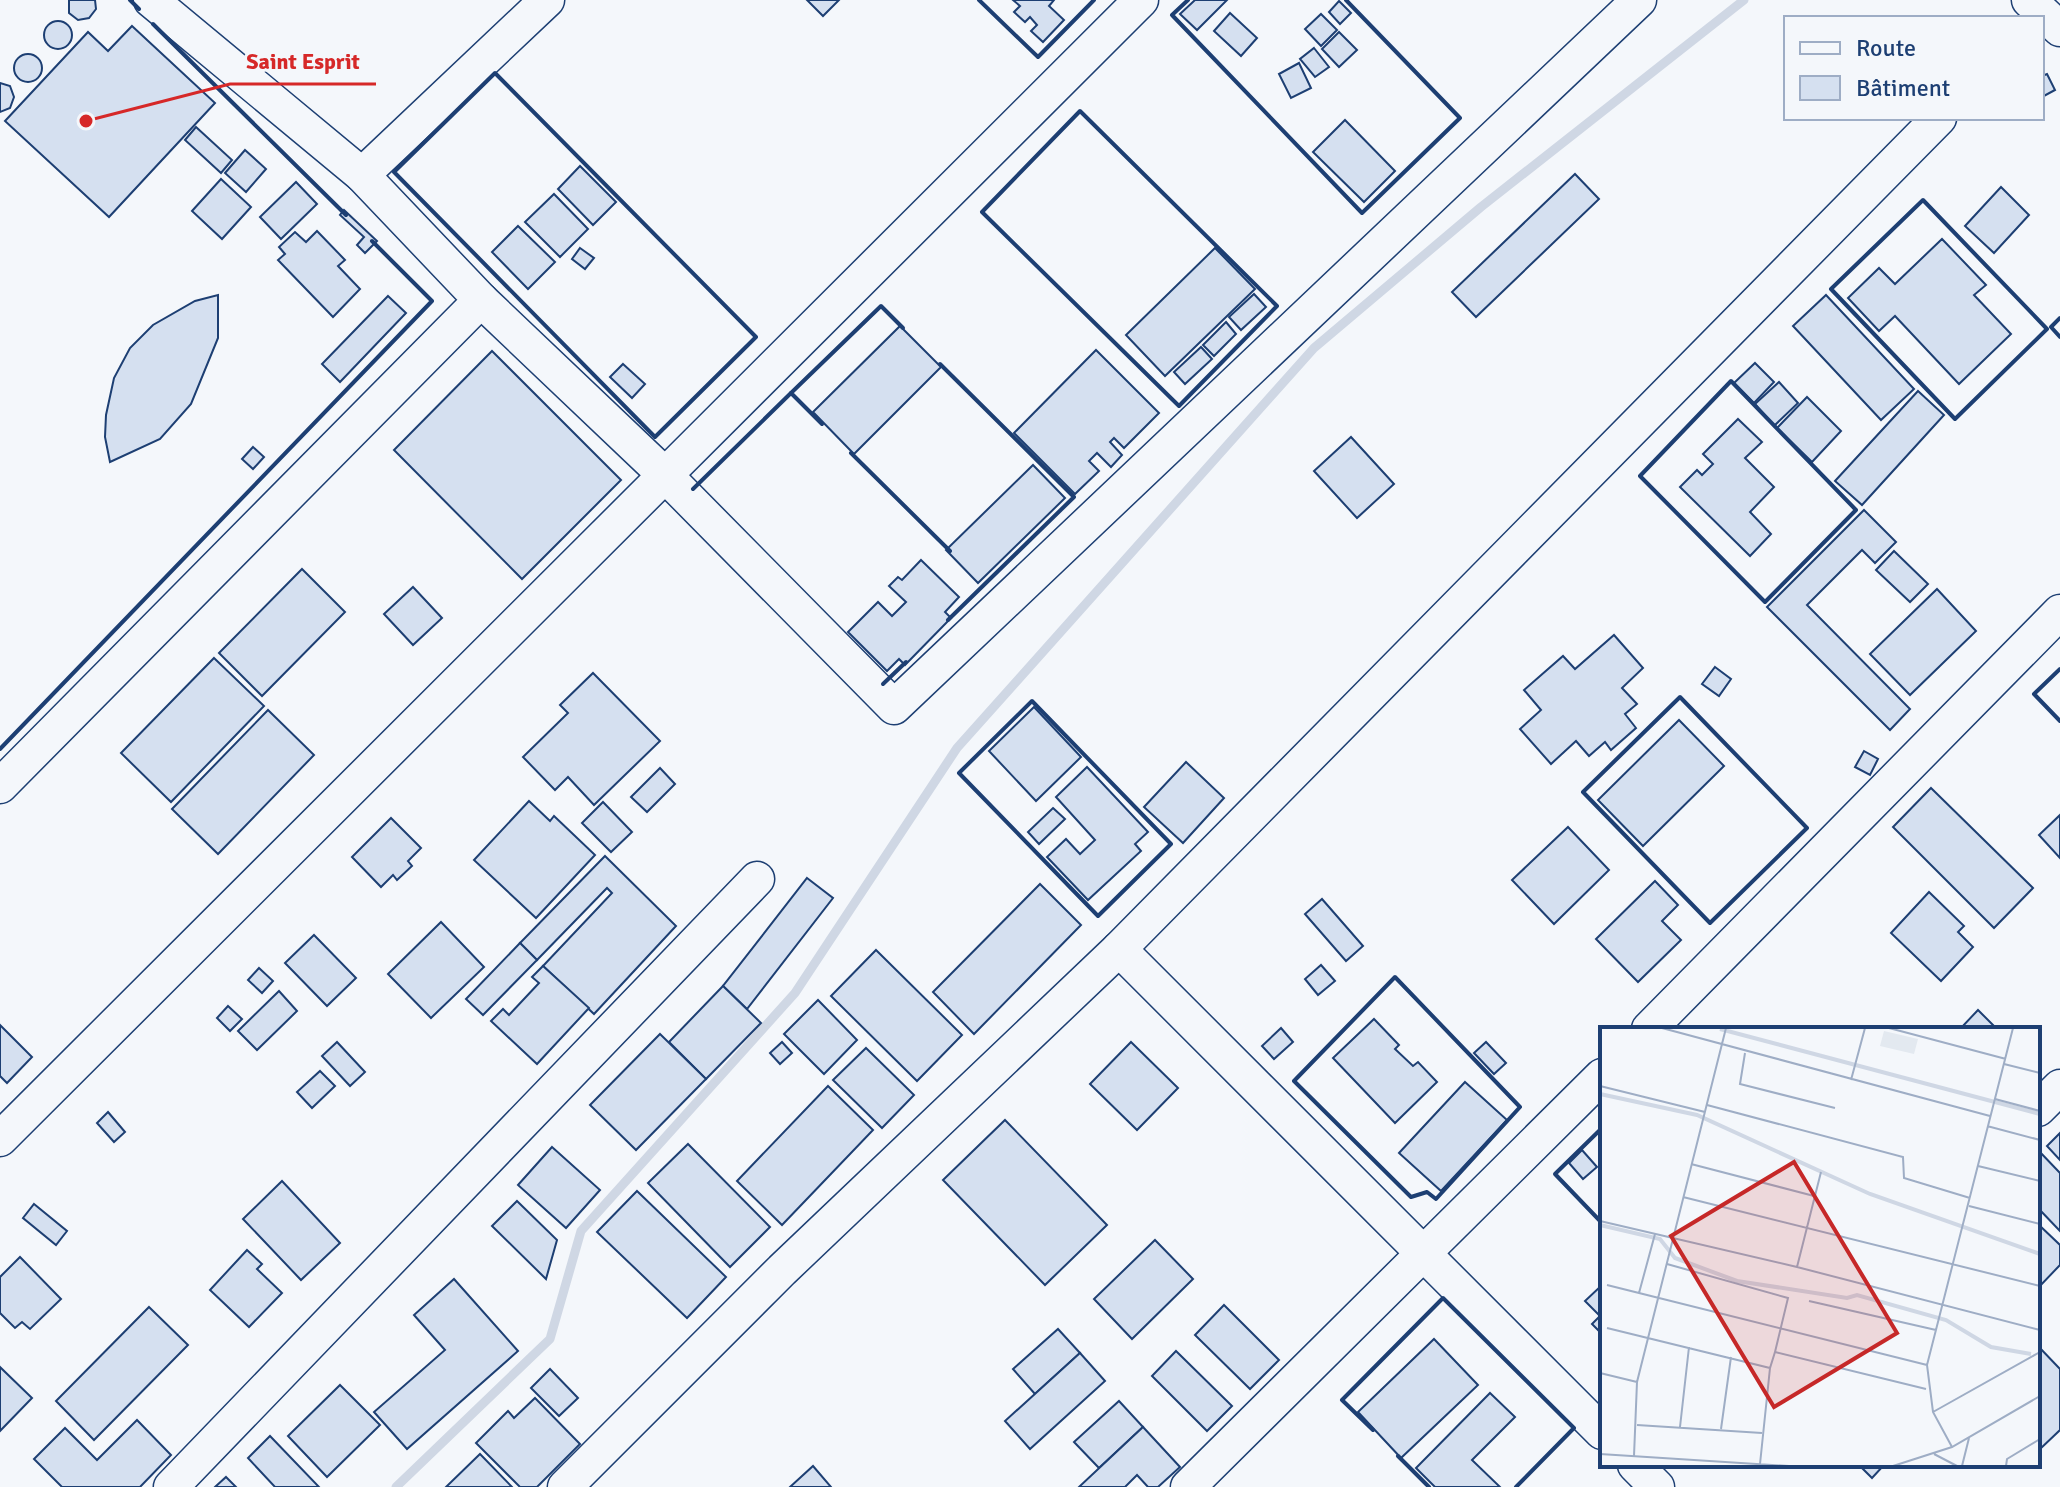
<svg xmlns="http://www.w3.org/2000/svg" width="2060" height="1487" viewBox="0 0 2060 1487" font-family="Signika,sans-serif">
	<rect width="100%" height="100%" fill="#f4f7fb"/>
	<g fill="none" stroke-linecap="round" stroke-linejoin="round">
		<polyline stroke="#cfd7e4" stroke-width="9" points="396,1487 550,1339 581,1231 795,993 957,748 1314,348 1481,207 1744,0"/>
	</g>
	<g fill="#d5e0f0" stroke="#1d3f73" stroke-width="2">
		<polygon points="69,0 95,0 96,9 89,18 78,20 69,13"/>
		<polygon points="807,0 839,0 823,16"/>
		<polygon points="1013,0 1054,0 1049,6 1064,20 1043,42 1031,31 1037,25 1030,17 1025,22 1014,12 1020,6"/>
		<polygon points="1195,0 1227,0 1197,30 1180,14"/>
		<polygon points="1339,1 1351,13 1340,24 1329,12"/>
		<polygon points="1230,13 1257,38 1241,56 1214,31"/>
		<polygon points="1321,14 1337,30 1321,46 1305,29"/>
		<circle cx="58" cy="35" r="14"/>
		<polygon points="132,26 215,103 109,217 5,121 88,32 108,51"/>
		<polygon points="1339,32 1357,50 1339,67 1322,49"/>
		<polygon points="1314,48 1329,67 1315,77 1300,59"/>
		<circle cx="28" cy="68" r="14"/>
		<polygon points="1299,63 1311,88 1291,98 1279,74"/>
		<polygon points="2047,74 2055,90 2042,97 2042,76"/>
		<polygon points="0,83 10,86 14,97 10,108 0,112"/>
		<polygon points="1345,120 1395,171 1364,202 1313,152"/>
		<polygon points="196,127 232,160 221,173 185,140"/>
		<polygon points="245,150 266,169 246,192 225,173"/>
		<polygon points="580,166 616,202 593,225 558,189"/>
		<polygon points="1575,174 1599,199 1476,317 1452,292"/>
		<polygon points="221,179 251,207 222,239 192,211"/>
		<polygon points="296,182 317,204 281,239 260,217"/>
		<polygon points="2001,187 2029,215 1994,253 1965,226"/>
		<polygon points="554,194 588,229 560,257 525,222"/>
		<polygon points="344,210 377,241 365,253 357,245 364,237 340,215"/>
		<polygon points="518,226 555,262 528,289 492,252"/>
		<polygon points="317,231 345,260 338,266 360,289 333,317 278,260 285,254 279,247 295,232 306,242"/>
		<polygon points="1942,239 1986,285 1974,295 2011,334 1959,384 1895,316 1879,331 1848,298 1879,268 1895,284"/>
		<polygon points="580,248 594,258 585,269 572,259"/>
		<polygon points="1215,248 1255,289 1165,376 1126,335"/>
		<polygon points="1254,294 1266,307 1241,330 1229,317"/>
		<polygon points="218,295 218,338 191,404 160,439 110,462 105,437 106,415 114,378 130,348 153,325 195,301"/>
		<polygon points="1826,295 1914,389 1881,420 1793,326"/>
		<polygon points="388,296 406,313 340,382 322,364"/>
		<polygon points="1226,322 1236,334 1214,356 1203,345"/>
		<polygon points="900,326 941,367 854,454 813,412"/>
		<polygon points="1201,347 1212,359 1185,384 1174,372"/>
		<polygon points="1096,350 1159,413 1124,448 1114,438 1110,442 1122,455 1111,467 1097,453 1089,461 1099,471 1075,494 1014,433"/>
		<polygon points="492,351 621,480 522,579 394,450"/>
		<polygon points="1755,363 1774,382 1754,403 1734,383"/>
		<polygon points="623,364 645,384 632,398 610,377"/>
		<polygon points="1779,382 1798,403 1774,426 1755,404"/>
		<polygon points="1918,391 1944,415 1862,505 1835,481"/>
		<polygon points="1807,397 1841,431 1812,462 1777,428"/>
		<polygon points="1738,419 1762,442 1745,458 1774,487 1750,512 1771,534 1750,556 1680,487 1697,470 1702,475 1713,464 1703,454"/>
		<polygon points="1351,437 1394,484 1357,518 1314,471"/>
		<polygon points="253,447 264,457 253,469 242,459"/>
		<polygon points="1033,465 1065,498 978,583 946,550"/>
		<polygon points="1864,510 1896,542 1875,563 1862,550 1807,605 1910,709 1890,730 1767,607"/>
		<polygon points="1894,551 1928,584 1910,602 1876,570"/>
		<polygon points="921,560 959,597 945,612 951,618 905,665 899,659 887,671 848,632 878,602 892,616 906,602 889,586 898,577 902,580"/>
		<polygon points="302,569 345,612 262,696 219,653"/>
		<polygon points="413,587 442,618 413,645 384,614"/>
		<polygon points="1937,589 1976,631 1910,695 1870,654"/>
		<polygon points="1614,635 1643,668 1622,688 1637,704 1625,714 1636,728 1611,750 1605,742 1589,756 1576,741 1551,764 1520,729 1541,710 1524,690 1563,656 1575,669"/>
		<polygon points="214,658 264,706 171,802 121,753"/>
		<polygon points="1715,667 1731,679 1719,696 1702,684"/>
		<polygon points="593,673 660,741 594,805 568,777 555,790 523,757 568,713 560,705"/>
		<polygon points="1034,707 1081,757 1036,801 989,751"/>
		<polygon points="268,710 314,755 218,854 172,809"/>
		<polygon points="1679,720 1724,766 1643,846 1598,800"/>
		<polygon points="1864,751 1878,759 1870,775 1855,767"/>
		<polygon points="1186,762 1224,798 1183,843 1144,807"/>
		<polygon points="1087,767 1148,832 1135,844 1141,851 1088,900 1047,857 1066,839 1080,854 1095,840 1056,797"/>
		<polygon points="660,768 675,784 647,812 631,797"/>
		<polygon points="1931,788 2033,888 1994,928 1893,827"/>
		<polygon points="529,801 550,821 554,816 595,855 536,918 474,860"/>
		<polygon points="603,802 632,832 611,852 582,823"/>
		<polygon points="1053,808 1065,819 1039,844 1028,832"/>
		<polygon points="2060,815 2060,858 2039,835"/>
		<polygon points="391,818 421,848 408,861 412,866 397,880 393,875 381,887 352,857"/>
		<polygon points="1568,827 1609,870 1554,924 1512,880"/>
		<polygon points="605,856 676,926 594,1014 543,966 612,893 607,888 537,960 520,943"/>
		<polygon points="807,878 833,898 747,1009 723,986"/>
		<polygon points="1655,881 1678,905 1662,921 1681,940 1638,982 1596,939"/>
		<polygon points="1040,884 1081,925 974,1034 933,992"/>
		<polygon points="1929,892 1964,926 1958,932 1973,947 1941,981 1891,933"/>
		<polygon points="1322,899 1363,946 1346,961 1305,914"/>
		<polygon points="441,922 484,967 431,1018 388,974"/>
		<polygon points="314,935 356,978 327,1006 285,963"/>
		<polygon points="520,943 537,960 483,1015 466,999"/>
		<polygon points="876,950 962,1035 917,1081 831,996"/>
		<polygon points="1321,965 1335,981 1318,995 1305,979"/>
		<polygon points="543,966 589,1008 537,1064 491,1021 503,1009 509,1015 539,983 532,977"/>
		<polygon points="259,968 273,981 262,993 248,980"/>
		<polygon points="723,986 761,1023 706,1079 669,1042"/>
		<polygon points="279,991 297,1011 257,1050 238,1031"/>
		<polygon points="818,1000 857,1040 824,1074 784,1034"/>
		<polygon points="228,1006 242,1019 230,1031 217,1018"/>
		<polygon points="1978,1010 1997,1029 1960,1029"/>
		<polygon points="1374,1019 1399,1045 1395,1049 1413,1066 1418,1062 1437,1082 1395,1123 1333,1058"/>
		<polygon points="0,1025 32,1057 7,1083 0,1076"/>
		<polygon points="1281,1028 1293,1042 1274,1059 1262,1046"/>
		<polygon points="660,1034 706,1079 636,1150 590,1105"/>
		<polygon points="337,1042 365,1072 350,1086 322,1056"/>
		<polygon points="782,1042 792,1053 780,1064 770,1053"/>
		<polygon points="1131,1042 1178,1088 1137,1130 1090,1084"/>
		<polygon points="1486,1042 1506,1063 1494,1074 1474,1053"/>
		<polygon points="866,1048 914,1095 882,1128 833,1080"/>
		<polygon points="320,1071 335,1086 312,1108 297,1092"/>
		<polygon points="1465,1082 1507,1120 1441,1191 1399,1153"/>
		<polygon points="828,1086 873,1130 782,1225 737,1181"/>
		<polygon points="108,1112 125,1132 114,1142 97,1123"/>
		<polygon points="1005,1120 1107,1225 1045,1285 943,1180"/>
		<polygon points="2060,1133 2060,1160 2047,1146"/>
		<polygon points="688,1144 770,1227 730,1267 648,1183"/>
		<polygon points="552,1147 600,1190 566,1228 518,1185"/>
		<polygon points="1582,1150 1597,1167 1583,1179 1569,1163"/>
		<polygon points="2038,1150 2060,1173 2060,1231 2038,1208"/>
		<polygon points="282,1181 340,1243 301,1280 243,1219"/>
		<polygon points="637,1191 726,1277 687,1318 597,1232"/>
		<polygon points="517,1201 557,1240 546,1279 492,1226"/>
		<polygon points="34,1204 67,1231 56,1245 23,1218"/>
		<polygon points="2038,1224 2060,1245 2060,1265 2038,1288"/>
		<polygon points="1155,1240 1193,1279 1132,1339 1094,1299"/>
		<polygon points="247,1250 262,1264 257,1269 282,1293 249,1327 210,1290"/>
		<polygon points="20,1257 61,1299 30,1329 22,1322 15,1328 0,1313 0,1277"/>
		<polygon points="454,1279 518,1351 407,1449 374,1412 445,1350 414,1315"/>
		<polygon points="1602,1285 1602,1334 1592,1324 1600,1316 1585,1301"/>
		<polygon points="1224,1305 1279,1360 1250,1389 1195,1335"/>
		<polygon points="149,1307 188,1345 94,1440 56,1401"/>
		<polygon points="1058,1329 1080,1353 1035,1394 1013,1369"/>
		<polygon points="1434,1339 1478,1385 1401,1458 1358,1412"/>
		<polygon points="2038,1346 2060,1369 2060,1430 2038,1451"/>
		<polygon points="1176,1351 1232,1406 1207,1431 1152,1376"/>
		<polygon points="1080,1353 1105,1381 1030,1449 1005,1421"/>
		<polygon points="0,1367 32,1398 0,1431"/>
		<polygon points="550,1369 578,1398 559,1416 531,1388"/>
		<polygon points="340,1385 380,1425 327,1477 288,1436"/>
		<polygon points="1490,1393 1515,1417 1472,1460 1500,1487 1435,1487 1416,1468"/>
		<polygon points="535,1398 580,1444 537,1487 520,1487 476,1443 508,1411 514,1418"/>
		<polygon points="1119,1401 1143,1427 1099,1468 1074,1442"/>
		<polygon points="137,1420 171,1455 140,1487 62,1487 34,1459 65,1428 97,1460"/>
		<polygon points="1143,1427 1180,1467 1158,1487 1148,1487 1137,1475 1125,1487 1079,1487"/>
		<polygon points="270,1436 319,1487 275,1487 248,1458"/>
		<polygon points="480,1454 512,1487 446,1487"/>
		<polygon points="1864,1465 1884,1465 1872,1478 1862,1468"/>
		<polygon points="813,1466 831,1487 790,1487"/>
		<polygon points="226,1477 236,1487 215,1487"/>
	</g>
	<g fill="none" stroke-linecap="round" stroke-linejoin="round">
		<defs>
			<g id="minor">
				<polyline points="151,0 362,175"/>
				<polyline points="2029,0 2060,29"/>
				<polyline points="481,300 665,475 894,707 1639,0"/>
				<polyline points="0,786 481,300 362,175 547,0"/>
				<polyline points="1119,949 1939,118"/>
				<polyline points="1649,1029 2060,612"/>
				<polyline points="2038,1109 2060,1087"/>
				<polyline points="0,1139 1141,0"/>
				<polyline points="1635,1465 1657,1487"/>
				<polyline points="171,1487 757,879"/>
				<polyline points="565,1487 782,1270 1119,949 1602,1432"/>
				<polyline points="1188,1487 1602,1076"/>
			</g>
		</defs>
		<use href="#minor" stroke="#1d3f73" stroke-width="37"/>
		<use href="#minor" stroke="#f4f7fb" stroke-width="34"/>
		<g stroke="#1d3f73" stroke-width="4">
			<polyline points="130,0 139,9"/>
			<polyline points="979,0 1038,57 1094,0"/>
			<polyline points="1188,0 1172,15 1362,213 1460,118 1346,0"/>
			<polyline points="153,24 346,215"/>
			<polygon points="495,73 756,337 655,437 394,172"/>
			<polygon points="1080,111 1277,306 1179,406 982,212"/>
			<polygon points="1923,200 2047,329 1955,419 1831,289"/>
			<polyline points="2060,318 2051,327 2060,337"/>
			<polyline points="940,364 1074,497 948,620"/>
			<polygon points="1731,381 1856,510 1765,602 1640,476"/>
			<polyline points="822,424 791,393 881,306 903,328"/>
			<polyline points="851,453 950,551"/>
			<polyline points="693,489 791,393"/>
			<polyline points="2060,669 2034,694 2060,721"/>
			<polyline points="883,684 906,662"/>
			<polygon points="1680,697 1807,828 1710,923 1583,792"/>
			<polygon points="1032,701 1171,844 1098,916 959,773"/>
			<polyline points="0,749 432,301 372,241"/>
			<polygon points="1395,977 1520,1107 1436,1199 1427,1192 1411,1197 1294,1081"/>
			<polyline points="1602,1128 1555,1174 1602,1223"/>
			<polyline points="1373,1430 1342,1400 1443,1298 1574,1428 1516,1487"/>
			<polyline points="1398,1456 1429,1487"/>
		</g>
	</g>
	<g transform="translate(1600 1027)">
		<rect width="440" height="440" fill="#f4f7fb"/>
		<path d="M284 4 318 12 314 27 280 19Z" fill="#e3e9f0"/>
		<path fill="none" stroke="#cfd7e4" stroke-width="4" d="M120 2 440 87M0 67 97 88 270 167 440 227M0 198 60 212 75 231 137 254 247 271 257 268 346 293 391 320 431 327"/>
		<path fill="none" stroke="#9eadc5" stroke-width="2" d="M62 1 390 89M289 1 406 32M145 26 140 57 235 81M404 37 440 46M251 53 265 1M0 59 105 85M395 72 440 84M107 78 303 130 304 151 370 171M387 99 440 113M91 137 214 169M378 139 440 154M221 145 197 240 440 303M83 170 440 259M369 179 440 197M0 194 197 240M55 207 39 266 327 338M67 237 188 271 175 325M7 258 39 266M209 274 336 303M7 301 170 341 175 325 326 362M0 346 37 355M333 385 440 325M37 398 162 406M80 400 89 320M121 402 131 330M352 420 333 385 327 338 413 1M0 427 189 439M334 427 357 439M34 429 37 355 126 1M160 437 170 341M293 439 352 420 440 369M362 439 369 411M406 439 407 432 440 412"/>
		<path fill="#c62828" fill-opacity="0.15" stroke="#c62828" stroke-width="4" d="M194 135 297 306 174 380 71 209Z"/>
		<rect width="440" height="440" fill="none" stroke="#1d3f73" stroke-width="4"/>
	</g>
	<path fill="none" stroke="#d62828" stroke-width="3" d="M86 121L230 84H376"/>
	<circle fill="#d62828" stroke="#f4f7fb" stroke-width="3" cx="86" cy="121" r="8"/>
	<g font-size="22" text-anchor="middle" font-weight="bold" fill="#d62828" stroke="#f4f7fb" stroke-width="6" stroke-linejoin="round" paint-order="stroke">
		<text x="303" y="69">Saint Esprit</text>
	</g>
	<rect x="1784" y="16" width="260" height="104" fill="#f4f7fb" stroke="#9eadc5" stroke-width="2"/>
	<rect x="1800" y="42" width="40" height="12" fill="#f4f7fb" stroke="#9eadc5" stroke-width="2"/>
	<text x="1856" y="56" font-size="24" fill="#1d3f73">Route</text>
	<rect x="1800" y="76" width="40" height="24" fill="#d5e0f0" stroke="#9eadc5" stroke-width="2"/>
	<text x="1856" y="96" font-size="24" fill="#1d3f73">Bâtiment</text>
</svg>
